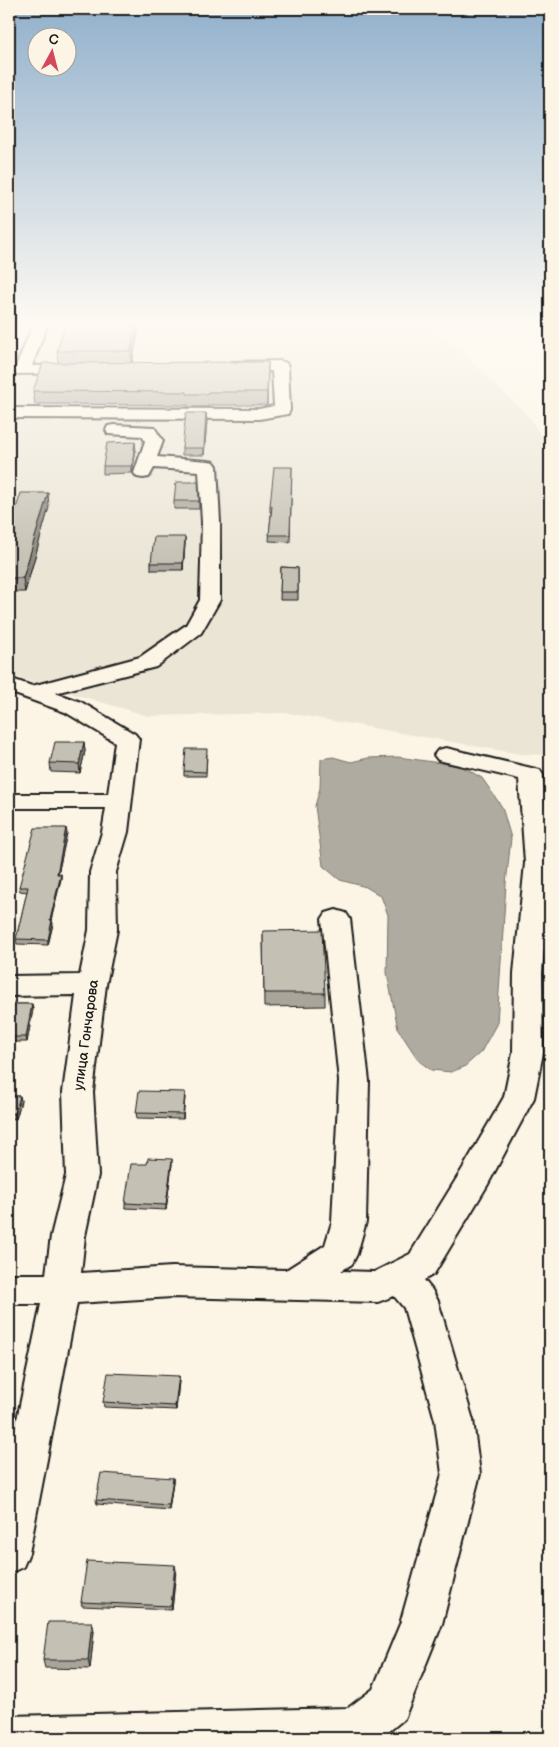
<svg xmlns="http://www.w3.org/2000/svg" width="559" height="1747" viewBox="0 0 559 1747" font-family="'Balsamiq Sans',sans-serif">
	<rect width="100%" height="100%" fill="#fcf5e5"/>
	<filter id="ink" filterUnits="userSpaceOnUse"><feTurbulence type="fractalNoise" baseFrequency=".02" numOctaves="2"/><feDisplacementMap in="SourceGraphic" scale="10" xChannelSelector="R" yChannelSelector="G"/><feConvolveMatrix kernelMatrix="1 2 1 2 8 2 1 2 1" color-interpolation-filters="sRGB"/></filter>
	<g filter="url(#ink)">
		<polygon fill="#ebe5d6" points="9,323 426,323 461,351 529,417 550,448 550,755 520,754 288,713 148,716 9,675"/>
		<polygon fill="#b0aba1" stroke="#75726c" points="333,757 351,762 368,758 398,757 461,766 482,778 502,807 511,838 506,884 497,1023 481,1052 464,1067 451,1072 431,1070 419,1061 398,1029 387,973 388,915 381,896 366,887 340,880 323,866 315,806 320,788 321,759"/>
		<g fill="none" stroke-linecap="round" stroke-linejoin="round">
			<defs>
				<g id="minor">
					<polygon points="34,323 48,323 32,366 75,365 81,367 83,370 81,373 16,374 14,371"/>
					<polygon points="280,361 286,363 288,366 290,410 288,414 259,419 9,418 9,408 259,409 274,406 272,371 232,372 226,370 224,367 226,364 232,362"/>
					<polygon points="114,425 154,427 163,441 157,457 208,461 214,462 217,466 220,522 220,600 201,633 156,667 55,693 81,702 135,734 139,739 128,832 116,872 117,930 106,985 93,1092 98,1175 85,1236 81,1273 172,1267 286,1270 325,1245 332,1222 339,1081 322,919 326,913 336,910 346,913 350,919 369,1081 366,1222 357,1254 352,1264 341,1271 374,1272 410,1254 463,1168 504,1097 513,1053 514,973 525,863 519,779 438,760 434,755 438,750 446,748 540,770 543,775 550,873 542,973 543,1053 534,1098 487,1186 434,1274 424,1280 432,1290 438,1301 473,1420 480,1474 442,1624 404,1719 381,1738 9,1738 9,1716 348,1708 373,1689 400,1624 442,1474 435,1420 404,1308 394,1296 378,1302 172,1297 77,1303 29,1553 23,1567 9,1573 9,1458 41,1304 9,1304 9,1274 46,1274 51,1236 66,1175 63,1092 76,995 9,996 9,976 80,975 89,930 90,872 102,832 106,808 9,808 9,794 108,794 115,742 65,712 9,692 9,678 32,686 140,657 186,625 200,600 202,522 199,471 154,468 149,477 143,478 137,477 134,473 145,441 142,436 108,434 106,430 108,426"/>
				</g>
			</defs>
			<use href="#minor" stroke="#1c1c1c" stroke-width="4"/>
			<use href="#minor" fill="#fcf5e5" fill-rule="evenodd"/>
		</g>
		<g fill="#a9a59a" stroke="#1c1c1c">
			<polygon points="66,323 140,323 132,363 268,362 267,405 208,405 208,407 188,407 188,405 35,404 33,391 58,363 57,351"/>
			<polygon points="206,413 207,421 204,455 182,455 182,448"/>
			<polygon points="136,450 132,473 103,474 103,466"/>
			<polygon points="292,467 290,542 269,541 271,512 270,512 270,506"/>
			<polygon points="198,482 199,509 174,509 174,501"/>
			<polygon points="49,507 25,592 9,592 9,518 13,518"/>
			<polygon points="185,537 185,544 183,570 151,570 151,563"/>
			<polygon points="281,567 298,568 298,600 280,600"/>
			<polygon points="84,742 85,751 80,773 51,772 50,763"/>
			<polygon points="207,754 206,776 184,776 184,771"/>
			<polygon points="67,833 58,874 61,874 61,879 51,920 53,924 48,945 17,944 16,939 27,892 20,891 19,887"/>
			<polygon points="263,931 325,993 325,1006 264,1007"/>
			<polygon points="9,1004 32,1004 33,1009 27,1042 9,1042"/>
			<polygon points="9,1096 20,1096 21,1101 16,1119 9,1118"/>
			<polygon points="185,1097 183,1119 137,1118 136,1113"/>
			<polygon points="172,1164 166,1210 125,1208 125,1203"/>
			<polygon points="179,1376 179,1381 176,1410 104,1407 103,1402"/>
			<polygon points="173,1478 173,1482 169,1510 97,1504 96,1500"/>
			<polygon points="176,1570 172,1610 82,1606 81,1602"/>
			<polygon points="92,1622 94,1631 90,1669 45,1668 43,1660"/>
		</g>
		<g fill="#89867d" stroke="#1c1c1c">
			<polygon points="9,323 12,323 9,332"/>
			<polygon points="136,323 140,323 131,363 131,351"/>
			<polygon points="268,362 268,375 267,405 267,392"/>
			<polygon points="206,413 207,421 204,455 204,448"/>
			<polygon points="135,442 136,450 132,473 132,466"/>
			<polygon points="48,493 49,507 25,592 23,578"/>
			<polygon points="185,537 185,544 183,570 183,563"/>
			<polygon points="84,742 85,751 80,773 79,764"/>
			<polygon points="66,828 67,833 57,879 57,874"/>
			<polygon points="61,874 61,879 50,924 50,920"/>
			<polygon points="52,920 53,924 48,945 48,940"/>
			<polygon points="32,1004 33,1009 27,1042 26,1037"/>
			<polygon points="185,1092 185,1097 183,1119 183,1114"/>
			<polygon points="20,1096 21,1101 16,1119 15,1114"/>
			<polygon points="172,1159 172,1164 166,1210 166,1205"/>
			<polygon points="179,1376 179,1381 176,1410 175,1406"/>
			<polygon points="173,1478 173,1482 169,1510 169,1505"/>
			<polygon points="175,1565 176,1570 172,1610 171,1606"/>
			<polygon points="92,1622 94,1631 90,1669 88,1660"/>
		</g>
		<g fill="#c4c0b3" stroke="#1c1c1c">
			<polygon points="66,323 136,323 131,351 57,351"/>
			<polygon points="268,362 267,392 208,392 207,394 187,394 187,392 33,391 43,363"/>
			<polygon points="186,413 206,413 204,448 182,448"/>
			<polygon points="135,442 132,466 103,466 107,443"/>
			<polygon points="274,467 292,467 290,535 269,535 272,506 270,506"/>
			<polygon points="176,482 198,482 199,501 174,501"/>
			<polygon points="21,493 48,493 23,578 9,578 9,518 13,518"/>
			<polygon points="154,537 185,537 183,563 151,563"/>
			<polygon points="281,567 298,568 298,592 280,592"/>
			<polygon points="55,742 84,742 79,764 50,763"/>
			<polygon points="186,749 207,749 206,772 184,771"/>
			<polygon points="35,828 66,828 57,874 61,874 50,920 52,920 48,940 16,939 28,887 19,887"/>
			<polygon points="322,930 325,993 264,993 263,931"/>
			<polygon points="9,1004 32,1004 26,1037 9,1037"/>
			<polygon points="139,1091 185,1092 183,1114 136,1113"/>
			<polygon points="9,1096 20,1096 15,1114 9,1113"/>
			<polygon points="148,1158 172,1159 166,1205 125,1203 131,1164 147,1164"/>
			<polygon points="108,1373 179,1376 175,1406 103,1402"/>
			<polygon points="101,1473 173,1478 169,1505 96,1500"/>
			<polygon points="87,1561 175,1565 171,1606 81,1602"/>
			<polygon points="48,1622 92,1622 88,1660 43,1660"/>
		</g>
	</g>
	<linearGradient id="sky" x2="0" y2="1"><stop stop-color="#91b0cc"/><stop offset="0.57" stop-color="#fefaf3"/><stop offset="1" stop-color="#fefaf3" stop-opacity="0"/></linearGradient>
	<rect width="559" height="568" fill="url(#sky)"/>
	<g text-anchor="middle" dominant-baseline="central" stroke-width="5" stroke-linejoin="round" paint-order="stroke">
		<g font-size="14" fill="#1c1c1c" stroke="#fcf5e5">
			<text transform="translate(86 1035) rotate(-82)">улица Гончарова</text>
		</g>
	</g>
	<rect width="559" height="1747" fill="none" stroke="#fcf5e5" stroke-width="30"/>
	<rect x="15" y="15" width="529" height="1717" fill="none" stroke="#1c1c1c" stroke-width="2" filter="url(#ink)"/>
	<g transform="translate(52 52) rotate(7)"><circle r="24" fill="#fcf5e5" stroke="#a29e95"/>
	<path d="M0-4L9 19L0 12L-9 19Z" fill="#d1495b"/>
	<text y="-8" font-size="14" font-weight="bold" text-anchor="middle" fill="#1c1c1c">С</text>
	</g>
</svg>
